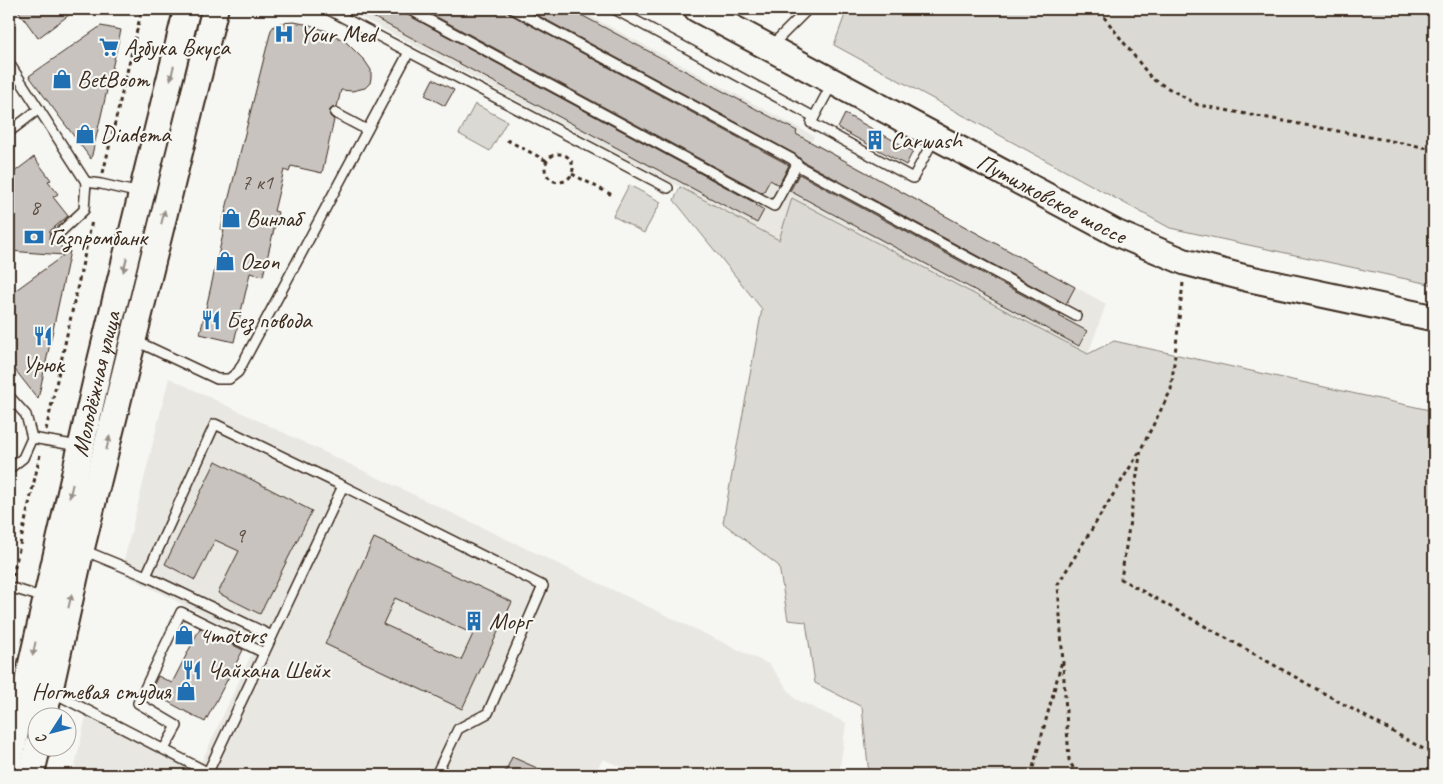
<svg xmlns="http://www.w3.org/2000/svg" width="1443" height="784" viewBox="0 0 1443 784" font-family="Caveat,sans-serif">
	<rect width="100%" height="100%" fill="#f6f6f2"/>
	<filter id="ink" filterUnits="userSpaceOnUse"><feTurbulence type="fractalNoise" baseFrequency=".02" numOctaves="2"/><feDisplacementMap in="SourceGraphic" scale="10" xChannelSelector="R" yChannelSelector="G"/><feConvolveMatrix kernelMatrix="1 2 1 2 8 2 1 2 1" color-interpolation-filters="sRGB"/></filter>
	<g filter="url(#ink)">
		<g fill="#e8e7e2">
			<polygon points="346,9 577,9 814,136 812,141 1106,304 1088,354 793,198 779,240"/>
			<polygon points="169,378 770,665 795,699 846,723 840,767 841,775 640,775 603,759 593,775 73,775 86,717 202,761 257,642 121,573"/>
		</g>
		<g fill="#dad9d3" stroke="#8a8278">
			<polygon points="847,9 1434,9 1434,285 1170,228 834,45"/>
			<polygon points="475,104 507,121 490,151 459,134"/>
			<polygon points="629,185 661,202 644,233 613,216"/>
			<polygon points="680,187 779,240 792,198 1088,354 1114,341 1434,411 1434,775 869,775 862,707 815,683 806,622 788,620 779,566 723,523 762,309 674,200"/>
		</g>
		<g fill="#c8c3be" stroke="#3b2a1e" fill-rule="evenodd">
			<polygon points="17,9 77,9 38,38"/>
			<polygon points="358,9 403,9 406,14 757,204 756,205 764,210 757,223"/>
			<polygon points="422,9 507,9 510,14 789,165 779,185 770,180 763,193"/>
			<polygon points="526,9 570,9 797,131 796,134 1075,287 1066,304 804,162 795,154"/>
			<polygon points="294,22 310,25 329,32 346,42 365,61 371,70 371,78 370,83 365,88 352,91 341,90 337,107 332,108 329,111 330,116 334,120 322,173 291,166 289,172 284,170 274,211 278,212 263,276 250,273 234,342 200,334 224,230 221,229 271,30 274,26 281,23"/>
			<polygon points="101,26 121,30 91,159 29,76"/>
			<polygon points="433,79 454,90 445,106 425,95"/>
			<polygon points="845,114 913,151 906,165 838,128"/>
			<polygon points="34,157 51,180 48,181 58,194 53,197 68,216 50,231 49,239 53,243 58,242 66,254 70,251 38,399 9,362 9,295 64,255 9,251 9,176"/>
			<polygon points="799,174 1060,315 1059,316 1087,331 1079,346 790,191"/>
			<polygon points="216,461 312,511 260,614 218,593 239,551 215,540 195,580 165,564"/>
			<path d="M374 538 512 602 462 709 325 644ZM395 598 473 634 461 660 383 624Z"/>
			<polygon points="200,628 243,650 205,722 150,692 158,676 172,683"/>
			<polygon points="512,757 553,775 504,775"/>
		</g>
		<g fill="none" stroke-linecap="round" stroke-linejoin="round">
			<defs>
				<g id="service">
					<polyline points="327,9 668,188"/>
					<polyline points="409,9 774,206 797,164"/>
					<polyline points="513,9 792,159 800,167 1076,316"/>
					<polyline points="614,9 814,117"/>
					<polyline points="771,46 808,9"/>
					<polyline points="9,63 86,182 101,184 140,193"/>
					<polyline points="833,82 811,123 913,178 935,137"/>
					<polyline points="335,113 367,130"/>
					<polyline points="9,132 39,109"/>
					<polyline points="55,237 84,210 86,182"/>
					<polyline points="136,341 217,379 229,379 238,372 409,52"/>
					<polyline points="9,396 26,415 32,438 23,458 9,469"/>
					<polyline points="32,438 79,446"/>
					<polyline points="83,550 146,576 215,424 343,486"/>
					<polyline points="146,576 272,636"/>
					<polyline points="9,587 45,598"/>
					<polyline points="52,692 213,775"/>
					<polyline points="164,749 177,726 138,703 181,612 264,653"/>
					<polyline points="208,772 343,486 543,586 488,713 458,729 436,775"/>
				</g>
				<g id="secondary">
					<path id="s1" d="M697 9 1116 233 1185 262 1246 278 1434 318"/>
					<polyline points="44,716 81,550 215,9"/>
					<path id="s2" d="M9 762 101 359 187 9"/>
					<polyline points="31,775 38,746"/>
				</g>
			</defs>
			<use href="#service" stroke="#3b2a1e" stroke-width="12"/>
			<use href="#secondary" stroke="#3b2a1e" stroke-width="29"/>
			<g stroke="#3b2a1e" stroke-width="3" stroke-dasharray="4 4" stroke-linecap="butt">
				<polyline points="1090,9 1104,17 1152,79 1198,105 1434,149"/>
				<polyline points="507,140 547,161"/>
				<circle cx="559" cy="168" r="14"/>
				<polyline points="103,173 142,9"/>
				<polyline points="572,174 612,195"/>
				<polyline points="1183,283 1171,390 1141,449 1121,579 1434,755"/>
				<polyline points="46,430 92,221"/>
				<polyline points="13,576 40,455"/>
				<polyline points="1031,775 1062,661"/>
				<polyline points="1077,775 1069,760 1058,584 1140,451"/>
			</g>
			<use href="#service" stroke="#f6f6f2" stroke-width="9"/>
			<use href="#secondary" stroke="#f6f6f2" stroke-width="25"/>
		</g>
		<defs><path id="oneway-solid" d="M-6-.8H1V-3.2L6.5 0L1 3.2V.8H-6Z" transform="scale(1.25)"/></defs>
		<g fill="#989088">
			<use href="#oneway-solid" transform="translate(172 73) rotate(104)"/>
			<use href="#oneway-solid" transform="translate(163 217) rotate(-76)"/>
			<use href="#oneway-solid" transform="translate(125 265) rotate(104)"/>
			<use href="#oneway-solid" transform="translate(108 443) rotate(-76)"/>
			<use href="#oneway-solid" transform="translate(71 491) rotate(103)"/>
			<use href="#oneway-solid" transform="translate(70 601) rotate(-77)"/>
			<use href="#oneway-solid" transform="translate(34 649) rotate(102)"/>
		</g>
	</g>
	<defs>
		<symbol id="hospital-bare" viewBox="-9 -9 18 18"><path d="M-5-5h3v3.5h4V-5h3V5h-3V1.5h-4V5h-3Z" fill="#1f6fb2" stroke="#f6f6f2" stroke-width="2.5" paint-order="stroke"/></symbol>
		<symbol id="supermarket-bare" viewBox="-9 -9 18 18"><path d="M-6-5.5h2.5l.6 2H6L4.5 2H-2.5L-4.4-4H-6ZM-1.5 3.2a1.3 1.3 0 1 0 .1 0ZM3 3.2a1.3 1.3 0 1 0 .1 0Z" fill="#1f6fb2" stroke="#f6f6f2" stroke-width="2.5" paint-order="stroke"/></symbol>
		<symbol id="shop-bare" viewBox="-9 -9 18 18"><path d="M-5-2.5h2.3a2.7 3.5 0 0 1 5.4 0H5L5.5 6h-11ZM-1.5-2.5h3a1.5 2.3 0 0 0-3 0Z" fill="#1f6fb2" stroke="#f6f6f2" stroke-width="2.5" paint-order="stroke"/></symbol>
		<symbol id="building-bare" viewBox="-9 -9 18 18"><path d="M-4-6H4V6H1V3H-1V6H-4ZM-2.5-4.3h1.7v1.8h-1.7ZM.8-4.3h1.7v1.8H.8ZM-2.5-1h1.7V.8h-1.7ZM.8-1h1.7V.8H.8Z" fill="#1f6fb2" stroke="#f6f6f2" stroke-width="2.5" paint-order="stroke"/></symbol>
		<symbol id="bank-bare" viewBox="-9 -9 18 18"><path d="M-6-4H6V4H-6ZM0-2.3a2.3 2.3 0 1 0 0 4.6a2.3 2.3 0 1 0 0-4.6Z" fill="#1f6fb2" stroke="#f6f6f2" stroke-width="2.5" paint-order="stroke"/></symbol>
		<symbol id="restaurant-bare" viewBox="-9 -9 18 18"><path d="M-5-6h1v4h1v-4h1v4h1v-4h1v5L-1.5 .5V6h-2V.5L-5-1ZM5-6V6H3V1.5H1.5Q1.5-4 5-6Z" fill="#1f6fb2" stroke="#f6f6f2" stroke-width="2.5" paint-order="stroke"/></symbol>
	</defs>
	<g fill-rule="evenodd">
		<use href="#hospital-bare" x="270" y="20" width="28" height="28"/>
		<use href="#supermarket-bare" x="95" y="33" width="28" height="28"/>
		<use href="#shop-bare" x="48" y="65" width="28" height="28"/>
		<use href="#shop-bare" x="71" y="120" width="28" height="28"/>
		<use href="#building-bare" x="861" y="126" width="28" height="28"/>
		<use href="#shop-bare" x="217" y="204" width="28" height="28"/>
		<use href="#bank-bare" x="20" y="223" width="28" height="28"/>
		<use href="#shop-bare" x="211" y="247" width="28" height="28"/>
		<use href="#restaurant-bare" x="197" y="306" width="28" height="28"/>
		<use href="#restaurant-bare" x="29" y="322" width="28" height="28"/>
		<use href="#building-bare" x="460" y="607" width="28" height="28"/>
		<use href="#shop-bare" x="170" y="621" width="28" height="28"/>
		<use href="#restaurant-bare" x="178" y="656" width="28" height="28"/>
		<use href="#shop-bare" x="172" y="677" width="28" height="28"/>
	</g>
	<g text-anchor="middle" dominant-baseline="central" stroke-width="4.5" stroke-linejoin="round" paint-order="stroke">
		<g font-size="21" fill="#5e5046">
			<text x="257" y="182">7 к1</text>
			<text x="35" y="207">8</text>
			<text x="240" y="535">9</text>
		</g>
		<g font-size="24" fill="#3b2a1e" stroke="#f6f6f2" text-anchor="start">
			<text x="299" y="34">Your Med</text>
			<text x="124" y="47">Азбука Вкуса</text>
			<text x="77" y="79">BetBoom</text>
			<text x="100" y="134">Diadema</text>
			<text x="890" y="140">Carwash</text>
			<text x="246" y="218">Винлаб</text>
			<text x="49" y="237">Газпромбанк</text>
			<text x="240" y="261">Ozon</text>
			<text x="226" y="320">Без повода</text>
			<text x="43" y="364" text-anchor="middle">Урюк</text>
			<text x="489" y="621">Морг</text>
			<text x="199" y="635">4motors</text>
			<text x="207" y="670">Чайхана Шейх</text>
			<text x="171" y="691" text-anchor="end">Ногтевая студия</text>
		</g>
		<g font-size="24" fill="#3b2a1e" stroke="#f6f6f2">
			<text stroke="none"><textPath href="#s1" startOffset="402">Путилковское шоссе</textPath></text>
			<text stroke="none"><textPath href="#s2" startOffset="388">Молодёжная улица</textPath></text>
		</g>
	</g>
	<rect width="1443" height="784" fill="none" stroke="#f6f6f2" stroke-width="30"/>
	<rect x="15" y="15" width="1413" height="754" fill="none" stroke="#3b2a1e" stroke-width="2" filter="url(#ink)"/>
	<g transform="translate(52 732) rotate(234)"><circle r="24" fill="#f6f6f2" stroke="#aba49d"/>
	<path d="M0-4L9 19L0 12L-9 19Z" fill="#1f6fb2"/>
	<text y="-8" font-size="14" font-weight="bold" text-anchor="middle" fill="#3b2a1e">С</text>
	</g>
</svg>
